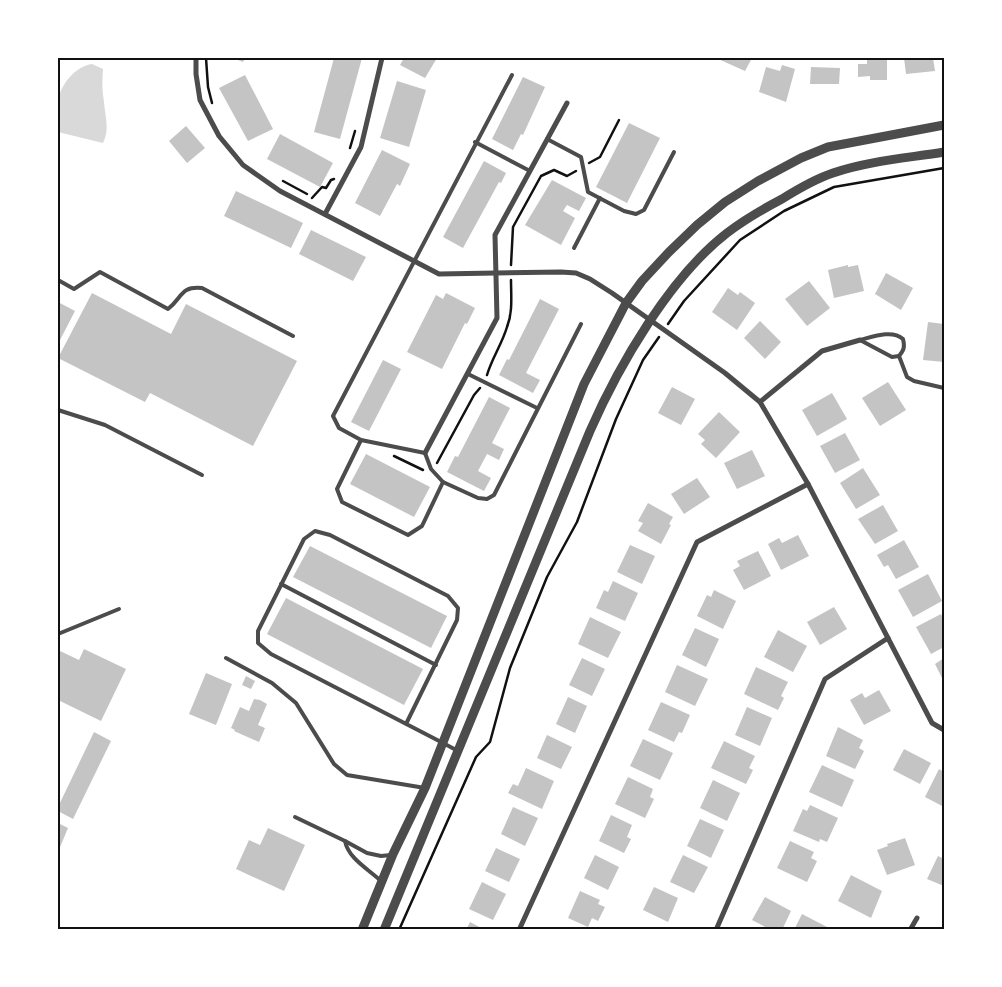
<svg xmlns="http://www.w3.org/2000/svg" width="1002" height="987" viewBox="0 0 1002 987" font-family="'IBM Plex Sans',sans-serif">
	<rect width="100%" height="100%" fill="#fff"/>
	<path fill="#d9d9d9" d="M92 64 103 69C102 80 102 91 104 102 105 117 110 129 103 143L58 132C57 122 56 110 58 100 61 84 76 66 92 64Z"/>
	<g fill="#c4c4c4">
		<polygon points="233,58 245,58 243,62"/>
		<polygon points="334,58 362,58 340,139 314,132"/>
		<polygon points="404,58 437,58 425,78 400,65"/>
		<polygon points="716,58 752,58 745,71"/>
		<polygon points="904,58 933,58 935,71 906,74"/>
		<polygon points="867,60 887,60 887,80 870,80 870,76 858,77 858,64 867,64"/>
		<polygon points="782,65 795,69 786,102 759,92 766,67 780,71"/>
		<polygon points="811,67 840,68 839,84 810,84"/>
		<polygon points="245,75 273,129 248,141 219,88"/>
		<polygon points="523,77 545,87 523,135 521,134 513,150 492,139"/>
		<polygon points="397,81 426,90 409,147 380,138"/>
		<polygon points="629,123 660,138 627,203 596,187"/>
		<polygon points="186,126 205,148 187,163 169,141"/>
		<polygon points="280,134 333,163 320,187 267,159"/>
		<polygon points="382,150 410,164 400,186 397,184 380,216 355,203"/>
		<polygon points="484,161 506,173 501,183 499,182 463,248 443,237"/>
		<polygon points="552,180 586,198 579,211 567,205 563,211 575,218 561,245 525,225"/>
		<polygon points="236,191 303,223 291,248 224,216"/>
		<polygon points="311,230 366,257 353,281 299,254"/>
		<polygon points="848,265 848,267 858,265 864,291 834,298 828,270"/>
		<polygon points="886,273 913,288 901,310 875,294"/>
		<polygon points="809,281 830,308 807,326 785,299"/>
		<polygon points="728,288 738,295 740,292 755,303 737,330 712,312"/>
		<polygon points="92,293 171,334 186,304 297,361 253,446 150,393 145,402 58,358"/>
		<polygon points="446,293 475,308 467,324 465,323 442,369 407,352 436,295 443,299"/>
		<polygon points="540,299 559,309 526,373 540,380 533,393 499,375 507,359 509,360"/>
		<polygon points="58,302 75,311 58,344"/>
		<polygon points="760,321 781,342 765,359 744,338"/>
		<polygon points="928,322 944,324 944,362 923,360"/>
		<polygon points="383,360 401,369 369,431 351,422"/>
		<polygon points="888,382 906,410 880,426 862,398"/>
		<polygon points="672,387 695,399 681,425 658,413"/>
		<polygon points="832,393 847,419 817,436 802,410"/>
		<polygon points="489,397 510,408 492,443 504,449 499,460 487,454 478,471 491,478 484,491 447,472 455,456 458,457"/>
		<polygon points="719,412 740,432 716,458 701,444 705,440 698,434"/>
		<polygon points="845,433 860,460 835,473 820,446"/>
		<polygon points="752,450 765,476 737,489 724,463"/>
		<polygon points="366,454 430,487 414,517 350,484"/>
		<polygon points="863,468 880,495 856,509 840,483"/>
		<polygon points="697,478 710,497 684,514 671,494"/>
		<polygon points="648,503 673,517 669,524 671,525 661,544 638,531 643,523 638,521"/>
		<polygon points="883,505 898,531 875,544 858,519"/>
		<polygon points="798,535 809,556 781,570 768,544 779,538 782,543"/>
		<polygon points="904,540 919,567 896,579 888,565 884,567 877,555"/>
		<polygon points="630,545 655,556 642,584 617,572"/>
		<polygon points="310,546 447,616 431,648 293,577"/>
		<polygon points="758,551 771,576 744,590 733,570 740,566 737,561"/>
		<polygon points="928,574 942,601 913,617 898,590"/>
		<polygon points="613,581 638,593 625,621 596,608 604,590 608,592"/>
		<polygon points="714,590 736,601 723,629 697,616 707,595 711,597"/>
		<polygon points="286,598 423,669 404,705 267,634"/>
		<polygon points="834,607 847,629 820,645 807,622"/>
		<polygon points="941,614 944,621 944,647 931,654 916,627"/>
		<polygon points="590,617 621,632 608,658 578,644"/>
		<polygon points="695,628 719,639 706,667 682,655"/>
		<polygon points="778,630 807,646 793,672 764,657"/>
		<polygon points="84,649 126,669 101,721 58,700 58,650 79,660"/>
		<polygon points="582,658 605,669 592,696 569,685"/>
		<polygon points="944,658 944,682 935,664"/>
		<polygon points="677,665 708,679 695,706 665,692"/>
		<polygon points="756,667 788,682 781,696 784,698 778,710 744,694"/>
		<polygon points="206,673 232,684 216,725 189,714"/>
		<polygon points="246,676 255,681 251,689 242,685"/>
		<polygon points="879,690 891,711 864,725 850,700 862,693 865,698"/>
		<polygon points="568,697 587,706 575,733 556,724"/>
		<polygon points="254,699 260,700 267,704 258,725 265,728 259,742 234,731 235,730 231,728 240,707 249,711"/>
		<polygon points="661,702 690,715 682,733 679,732 674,742 648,730"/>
		<polygon points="747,707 772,718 760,746 735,735"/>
		<polygon points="838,727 863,740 859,748 864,751 855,769 826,756"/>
		<polygon points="94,732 111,741 73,819 58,811 58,807"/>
		<polygon points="547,735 572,747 561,769 537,758"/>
		<polygon points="643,739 673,753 660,780 630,766"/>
		<polygon points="724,741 755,756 749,768 753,770 746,784 711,768"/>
		<polygon points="904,749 931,763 920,784 893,770"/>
		<polygon points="822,765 854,780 842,807 809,792"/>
		<polygon points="526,768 554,781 542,809 508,793 513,784 518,786"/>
		<polygon points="939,769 944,772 944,807 925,797"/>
		<polygon points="628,777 653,789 650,797 654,799 645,818 615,804"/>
		<polygon points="713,780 740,793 727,821 700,808"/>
		<polygon points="810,805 838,818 827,842 820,839 819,842 793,831 803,809 807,811"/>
		<polygon points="513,807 538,818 525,846 501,834"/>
		<polygon points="611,815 632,825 627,837 631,839 624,853 599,841"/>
		<polygon points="700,819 724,830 711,858 687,846"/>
		<polygon points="58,823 68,828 58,852"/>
		<polygon points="268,828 305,845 284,891 236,869 249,840 260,845"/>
		<polygon points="905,838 915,865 887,875 877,850 888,846 887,844"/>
		<polygon points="790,841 814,852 811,858 817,861 807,882 777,868"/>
		<polygon points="496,848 520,859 509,882 485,871"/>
		<polygon points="595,855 619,867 608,890 584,878"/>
		<polygon points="683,855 708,867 694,893 670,882"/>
		<polygon points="938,856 944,859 944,886 927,879"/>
		<polygon points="851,875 882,891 871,918 838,901"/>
		<polygon points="482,882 506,894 493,920 469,909"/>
		<polygon points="654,887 678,898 668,922 643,910"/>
		<polygon points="580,891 600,900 598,904 605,907 598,921 592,918 588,927 568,918"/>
		<polygon points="765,897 791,911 782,930 771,930 752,920"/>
		<polygon points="802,914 829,928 829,930 794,930"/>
		<polygon points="470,922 485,930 466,930"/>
	</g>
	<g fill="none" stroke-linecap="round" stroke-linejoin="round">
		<g stroke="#111" stroke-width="2.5">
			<polyline points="206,58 208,87 212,103"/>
			<polyline points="350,148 355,131"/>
			<polyline points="589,163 600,157 619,120"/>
			<polyline points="283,181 307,194"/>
			<polyline points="312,198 322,187 326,188 331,180 334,179"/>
			<polyline points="511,265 513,227 541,176 554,170 567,176 576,171"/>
			<polyline points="668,324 684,301 740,240 784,211 834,187 944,168"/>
			<path d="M487 375C492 358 502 344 507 327 513 312 511 296 511 280"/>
			<polyline points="394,456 423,470"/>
			<polyline points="437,463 474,395 480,388"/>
			<polyline points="399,930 476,757 490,742 510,668 547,577 577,522 616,419 643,360 659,337"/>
		</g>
		<g stroke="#4c4c4c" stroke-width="4">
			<polyline points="512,75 333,416 339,428 361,440 337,489 342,502 408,535 422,526 443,482 478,498 487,499 494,495 581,324"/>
			<polyline points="547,139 581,157 588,192 624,211 636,214 644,210 674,152"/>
			<polyline points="475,142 530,171"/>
			<polyline points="574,248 600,198"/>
			<path d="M58 280 74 289 100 272 168 309C183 297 180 286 202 288L293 336"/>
			<polyline points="860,340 892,357 899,356 907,377 914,381 944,388"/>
			<path d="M860 340C872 337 892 329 903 339 905 347 904 350 899 356"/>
			<polyline points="468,374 537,408"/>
			<polyline points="58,410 105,425 202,475"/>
			<polyline points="361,440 425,453 431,469 443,482"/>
			<polyline points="281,584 436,665"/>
			<polyline points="58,634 119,609"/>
			<polyline points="226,658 272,683 296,703 334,764 347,775 425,788"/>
			<polyline points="406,724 457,620 458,608 448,596 330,535 315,531 304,539 258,631 258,643 271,654 443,743 458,751"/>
			<polyline points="295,817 345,841 367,853 381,856 391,855"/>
			<path d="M345 841C348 858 368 869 381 881"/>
		</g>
		<g stroke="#4c4c4c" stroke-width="5">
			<polyline points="196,58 196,74 200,100 219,136 243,165 280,191 439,274 561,272 576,273 590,279 612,293 725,373 760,402 808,484 932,723 944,730"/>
			<polyline points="325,214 361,147 382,58"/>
			<polyline points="760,402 822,351 860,340"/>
			<polyline points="425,453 497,318 495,235 567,103"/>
			<polyline points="519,930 697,542 808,484"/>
			<polyline points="716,930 825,679 888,638"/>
			<polyline points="910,930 917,918"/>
		</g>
		<g stroke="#4c4c4c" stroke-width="9">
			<polyline points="362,930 393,854 425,788 584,384 626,303 642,281 669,252 697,225 725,202 758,181 801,158 828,147 944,125"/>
			<path d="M384 930 590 431C619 365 670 277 727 233 744 220 763 209 782 199 798 189 815 179 833 173 868 161 908 158 944 152"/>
		</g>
	</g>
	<rect width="1002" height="987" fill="none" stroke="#ffffff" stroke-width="118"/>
	<rect x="59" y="59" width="884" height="869" fill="none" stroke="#111" stroke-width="2"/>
</svg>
